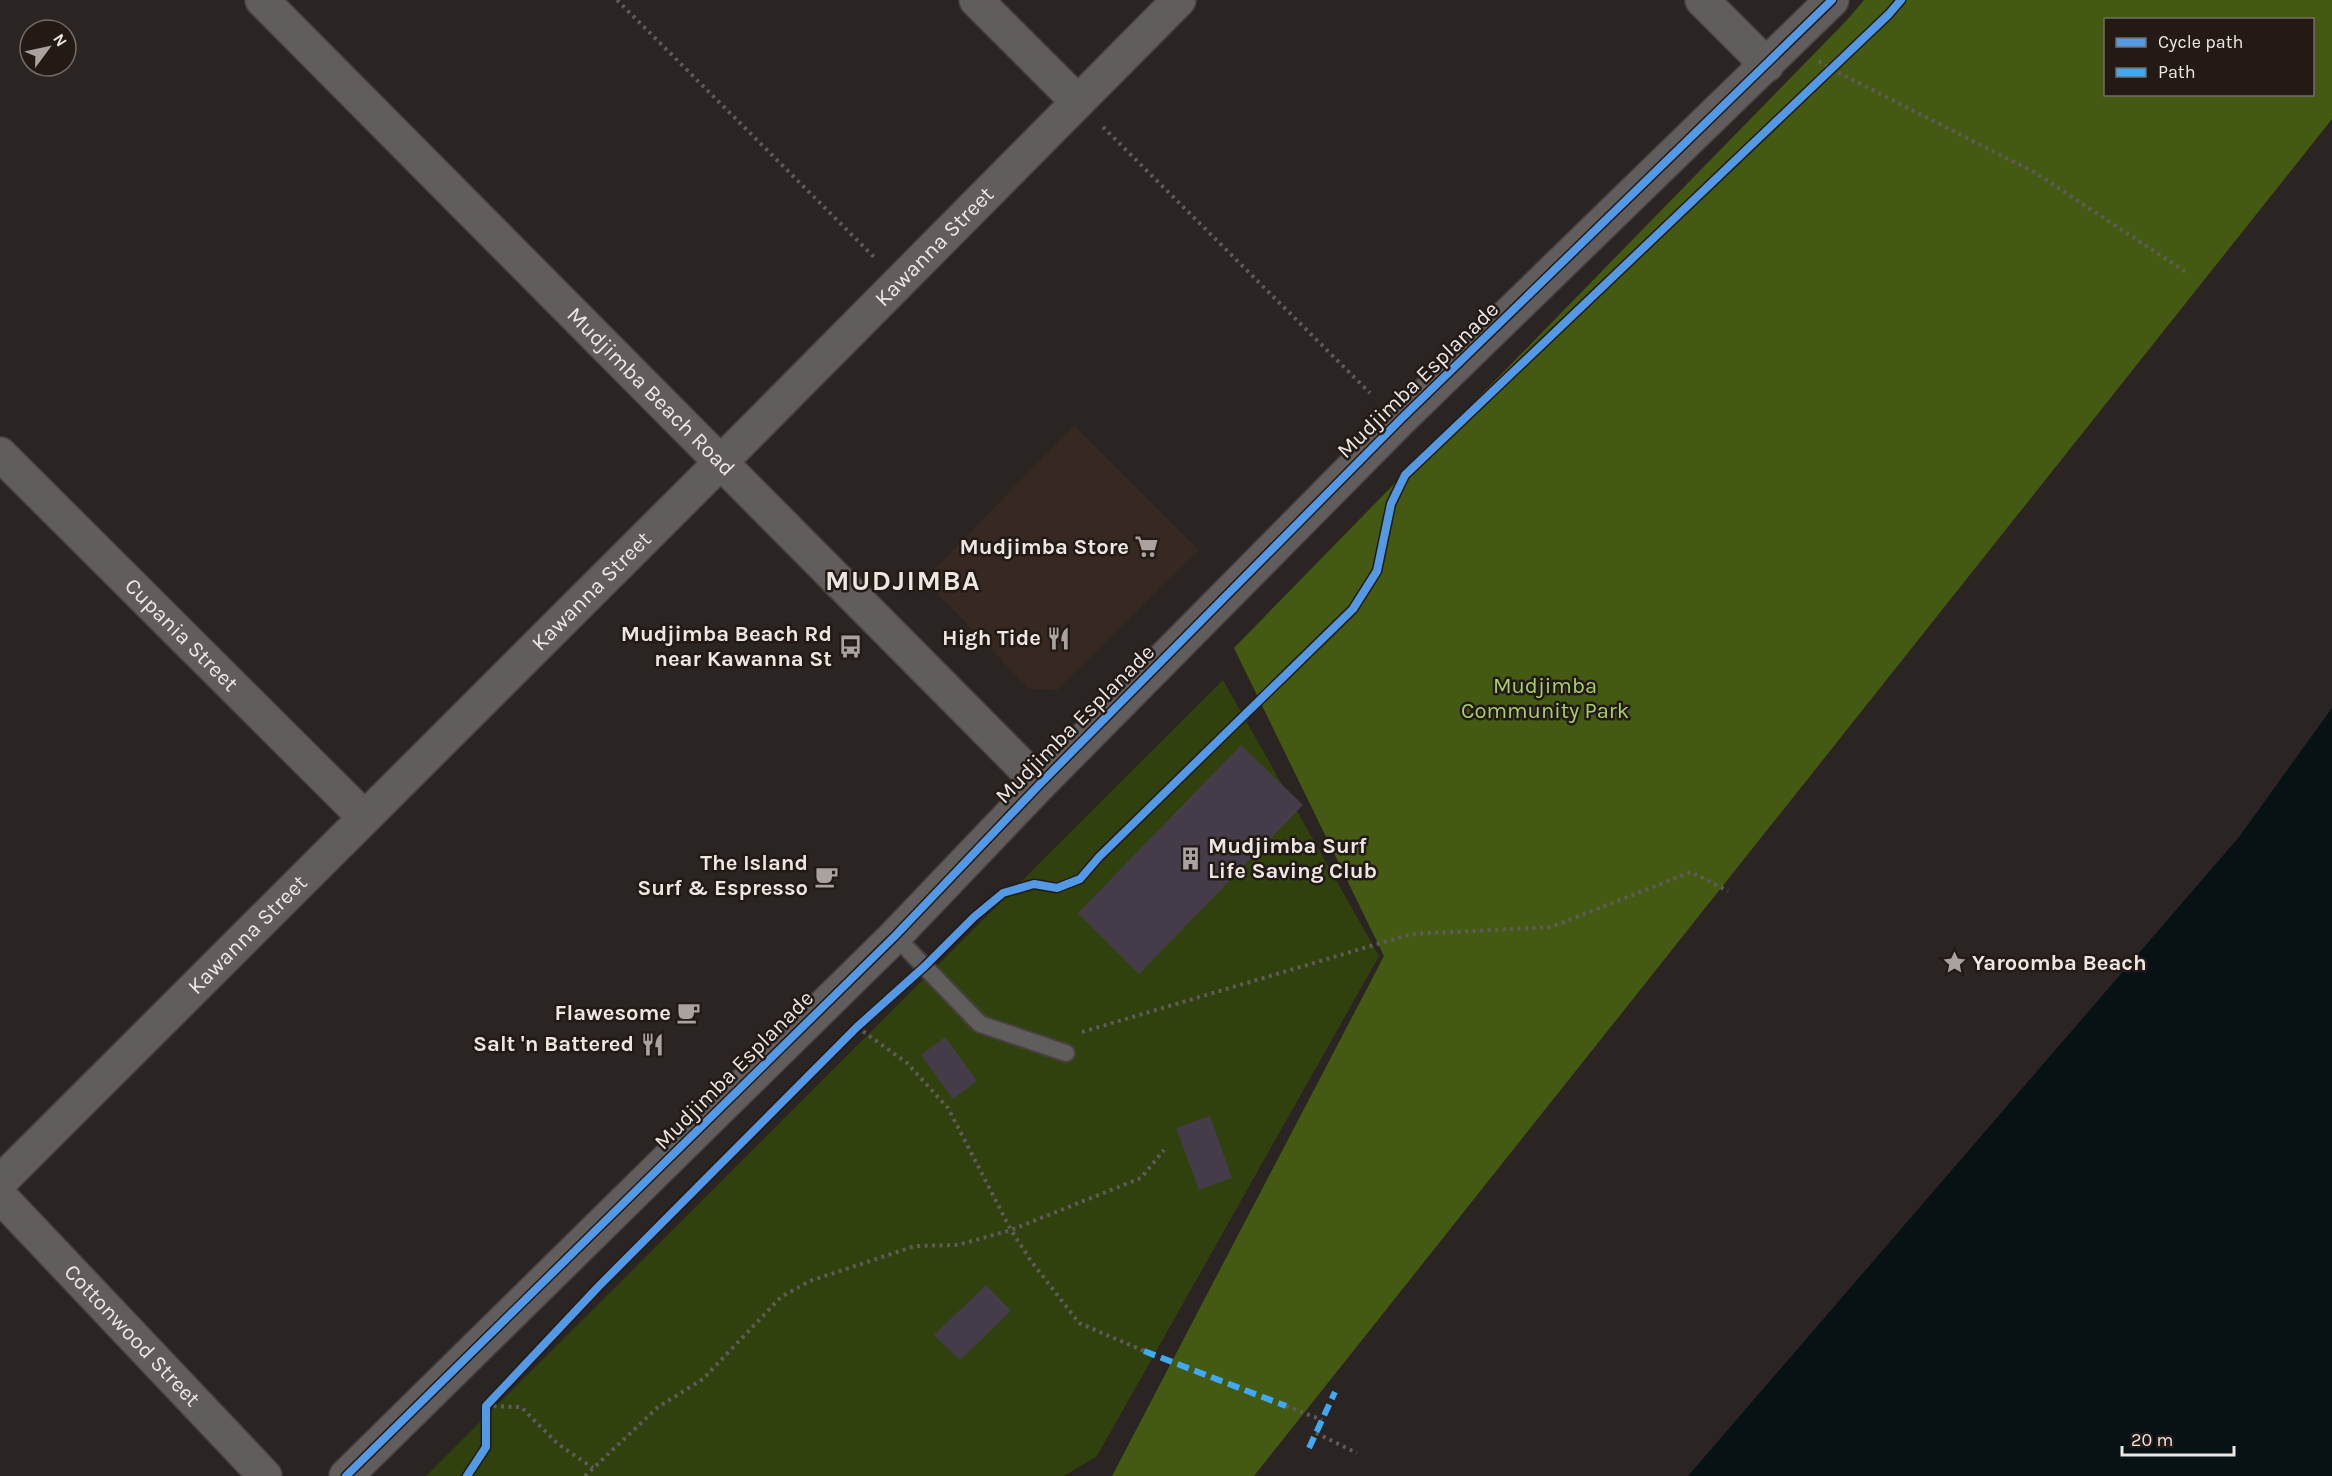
<svg xmlns="http://www.w3.org/2000/svg" width="2332" height="1476" viewBox="0 0 2332 1476" font-family="Karla,sans-serif">
	<rect width="100%" height="100%" fill="#2a2422"/>
	<polygon fill="#372822" points="1074,425 1199,550 1057,690 1029,689 924,580"/>
	<polygon fill="#31410d" points="1223,680 1379,956 1097,1456 1064,1476 426,1476"/>
	<path fill="#445a12" fill-rule="evenodd" d="M1864 0H2332V119L1254 1476H1112L1384 956 1234 648 1847 20ZM2106 20H2312V94H2106Z"/>
	<polygon fill="#061213" points="2332,708 2332,1476 1688,1476 2239,837"/>
	<g fill="#443c48">
		<polygon points="1241,745 1303,805 1139,974 1078,913"/>
		<polygon points="945,1037 977,1081 953,1099 921,1055"/>
		<polygon points="1210,1116 1232,1178 1199,1190 1176,1128"/>
		<polygon points="986,1285 1011,1311 960,1360 934,1335"/>
	</g>
	<g fill="none" stroke-linecap="round" stroke-linejoin="round">
		<defs>
			<polyline id="service" points="895,936 980,1024 1066,1053"/>
			<g id="minor">
				<polyline points="976,0 1077,101"/>
				<polyline points="1702,0 1767,65"/>
				<path id="s1" d="M0 454 364 817"/>
				<path id="s2" d="M0 1182 721 462 1179 0"/>
				<path id="s3" d="M0 1196 265 1476"/>
			</g>
			<g id="tertiary">
				<path id="s4" d="M262 0 1040 784"/>
				<polyline points="346,1476 895,936 1040,784 1401,419 1832,0"/>
			</g>
		</defs>
		<use href="#service" stroke="#46413f" stroke-width="20"/>
		<use href="#minor" stroke="#46413f" stroke-width="36"/>
		<use href="#tertiary" stroke="#46413f" stroke-width="36"/>
		<g stroke="#605b59" stroke-width="4" stroke-dasharray="3 4.5" stroke-linecap="butt">
			<polyline points="617,0 875,258"/>
			<polyline points="1819,61 1831,69 2034,172 2189,274"/>
			<polyline points="1103,127 1370,393"/>
			<polyline points="857,1027 907,1063 948,1108 1011,1230 1031,1261 1079,1323 1144,1351"/>
			<polyline points="1082,1032 1411,934 1551,927 1691,872 1728,891"/>
			<polyline points="486,1406 521,1407 558,1444 593,1468"/>
			<polyline points="1286,1406 1322,1420"/>
			<polyline points="1316,1433 1357,1453"/>
			<polyline points="585,1476 658,1407 703,1379 781,1297 810,1281 915,1246 958,1245 1011,1230 1141,1178 1164,1150"/>
		</g>
		<use href="#service" stroke="#615d5c" stroke-width="16"/>
		<use href="#minor" stroke="#615d5c" stroke-width="33"/>
		<use href="#tertiary" stroke="#615d5c" stroke-width="33"/>
		<g stroke="#3fa9f5" stroke-width="6" stroke-dasharray="12 6" stroke-linecap="butt">
			<polyline points="1144,1351 1286,1406"/>
			<polyline points="1309,1448 1335,1392"/>
		</g>
		<defs>
			<g id="cycleway">
				<polyline points="346,1476 895,936 1040,784 1401,419 1832,0"/>
				<polyline points="467,1476 486,1447 486,1406 599,1286 857,1027 925,966 974,917 1003,893 1034,884 1057,888 1080,879 1099,857 1353,609 1377,571 1391,504 1405,475 1889,14 1901,0"/>
			</g>
		</defs>
		<use href="#cycleway" stroke="#231a16" stroke-width="11"/>
		<use href="#cycleway" stroke="#5399e6" stroke-width="8"/>
	</g>
	<defs>
		<symbol id="supermarket-bare" viewBox="-9 -9 18 18"><path d="M-6-5.5h2.5l.6 2H6L4.5 2H-2.5L-4.4-4H-6ZM-1.5 3.2a1.3 1.3 0 1 0 .1 0ZM3 3.2a1.3 1.3 0 1 0 .1 0Z" fill="#a9a29f" stroke="#231a16" stroke-width="2.5" paint-order="stroke"/></symbol>
		<symbol id="restaurant-bare" viewBox="-9 -9 18 18"><path d="M-5-6h1v4h1v-4h1v4h1v-4h1v5L-1.5 .5V6h-2V.5L-5-1ZM5-6V6H3V1.5H1.5Q1.5-4 5-6Z" fill="#a9a29f" stroke="#231a16" stroke-width="2.5" paint-order="stroke"/></symbol>
		<symbol id="bus-bare" viewBox="-9 -9 18 18"><path d="M-5-6H5V4H4V6H2V4H-2V6H-4V4H-5ZM-3.5-4V0h7V-4ZM-3.5 1.2v1.5H-2V1.2ZM2 1.2v1.5H3.5V1.2Z" fill="#a9a29f" stroke="#231a16" stroke-width="2.5" paint-order="stroke"/></symbol>
		<symbol id="building-bare" viewBox="-9 -9 18 18"><path d="M-4-6H4V6H1V3H-1V6H-4ZM-2.5-4.3h1.7v1.8h-1.7ZM.8-4.3h1.7v1.8H.8ZM-2.5-1h1.7V.8h-1.7ZM.8-1h1.7V.8H.8Z" fill="#a9a29f" stroke="#231a16" stroke-width="2.5" paint-order="stroke"/></symbol>
		<symbol id="cafe-bare" viewBox="-9 -9 18 18"><path d="M-5.5-4.5H6V0H3Q3 3.5 0 3.5H-2.5Q-5.5 3.5-5.5 0ZM3-3.2v2h1.7v-2ZM-6 4.5H4V6H-6Z" fill="#a9a29f" stroke="#231a16" stroke-width="2.5" paint-order="stroke"/></symbol>
		<symbol id="sight-bare" viewBox="-9 -9 18 18"><path d="M0-6L1.8-2.2L6-1.7L2.9 1.2L3.7 5.4L0 3.3L-3.7 5.4L-2.9 1.2L-6-1.7L-1.8-2.2Z" fill="#a9a29f" stroke="#231a16" stroke-width="2.5" paint-order="stroke"/></symbol>
	</defs>
	<g fill-rule="evenodd">
		<use href="#supermarket-bare" x="1130" y="530" width="33" height="33"/>
		<use href="#restaurant-bare" x="1042" y="622" width="33" height="33"/>
		<use href="#bus-bare" x="834" y="630" width="33" height="33"/>
		<use href="#building-bare" x="1174" y="842" width="33" height="33"/>
		<use href="#cafe-bare" x="810" y="860" width="33" height="33"/>
		<use href="#sight-bare" x="1938" y="946" width="33" height="33"/>
		<use href="#cafe-bare" x="672" y="996" width="33" height="33"/>
		<use href="#restaurant-bare" x="636" y="1028" width="33" height="33"/>
	</g>
	<g text-anchor="middle" dominant-baseline="central" stroke-width="5" stroke-linejoin="round" paint-order="stroke">
		<g font-size="22" fill="#ede6e3" stroke="#231a16">
			<text stroke="none"><textPath href="#s2" startOffset="1322">Kawanna Street</textPath></text>
			<text transform="translate(1418 380) rotate(-44)">Mudjimba Esplanade</text>
			<text stroke="none"><textPath href="#s4" startOffset="552">Mudjimba Beach Road</textPath></text>
			<text stroke="none"><textPath href="#s2" startOffset="836">Kawanna Street</textPath></text>
			<text stroke="none"><textPath href="#s1" startOffset="256">Cupania Street</textPath></text>
			<text transform="translate(1075 724) rotate(-45)">Mudjimba Esplanade</text>
			<text stroke="none"><textPath href="#s2" startOffset="350">Kawanna Street</textPath></text>
			<text transform="translate(734 1070) rotate(-45)">Mudjimba Esplanade</text>
			<text stroke="none"><textPath href="#s3" startOffset="192">Cottonwood Street</textPath></text>
		</g>
		<g font-size="22" font-weight="bold" fill="#ede6e3" stroke="#231a16" text-anchor="end">
			<text x="1129" y="547">Mudjimba Store</text>
			<text x="832" y="634">Mudjimba Beach Rd<tspan x="832" dy="25">near Kawanna St</tspan></text>
			<text x="1041" y="638">High Tide</text>
			<text x="1208" y="846" text-anchor="start">Mudjimba Surf<tspan x="1208" dy="25">Life Saving Club</tspan></text>
			<text x="808" y="863">The Island<tspan x="808" dy="25">Surf &amp; Espresso</tspan></text>
			<text x="1972" y="963" text-anchor="start">Yaroomba Beach</text>
			<text x="671" y="1013">Flawesome</text>
			<text x="634" y="1044">Salt 'n Battered</text>
		</g>
		<g font-size="22" fill="#a8d067" stroke="#231a16">
			<text x="1545" y="686">Mudjimba<tspan x="1545" dy="25">Community Park</tspan></text>
		</g>
		<g font-size="28" font-weight="bold" letter-spacing="1.5" fill="#ede6e3" stroke="#231a16">
			<text x="903" y="580">MUDJIMBA</text>
		</g>
	</g>
	<rect x="2104" y="18" width="210" height="78" fill="#231a16" stroke="#746c68" stroke-width="1.5"/>
	<rect x="2116" y="38" width="30" height="9" fill="#5399e6" stroke="#746c68" stroke-width="1.5"/>
	<text x="2158" y="48" font-size="18" fill="#ede6e3">Cycle path</text>
	<rect x="2116" y="68" width="30" height="9" fill="#3fa9f5" stroke="#746c68" stroke-width="1.5"/>
	<text x="2158" y="78" font-size="18" fill="#ede6e3">Path</text>
	<g transform="translate(48 48) rotate(57)"><circle r="28" fill="#231a16" stroke="#746c68" stroke-width="1.5"/>
	<path d="M0-4.5L10 22L0 15L-10 22Z" fill="#a9a29f"/>
	<text y="-9" font-size="16" font-weight="bold" text-anchor="middle" fill="#ede6e3">N</text>
	</g>
	<path d="M2122 1446v9h112v-9" fill="none" stroke="#ede6e3" stroke-width="3"/>
	<text x="2131" y="1446" font-size="18" fill="#ede6e3" stroke="#231a16" stroke-width="4.5" paint-order="stroke">20 m</text>
</svg>
